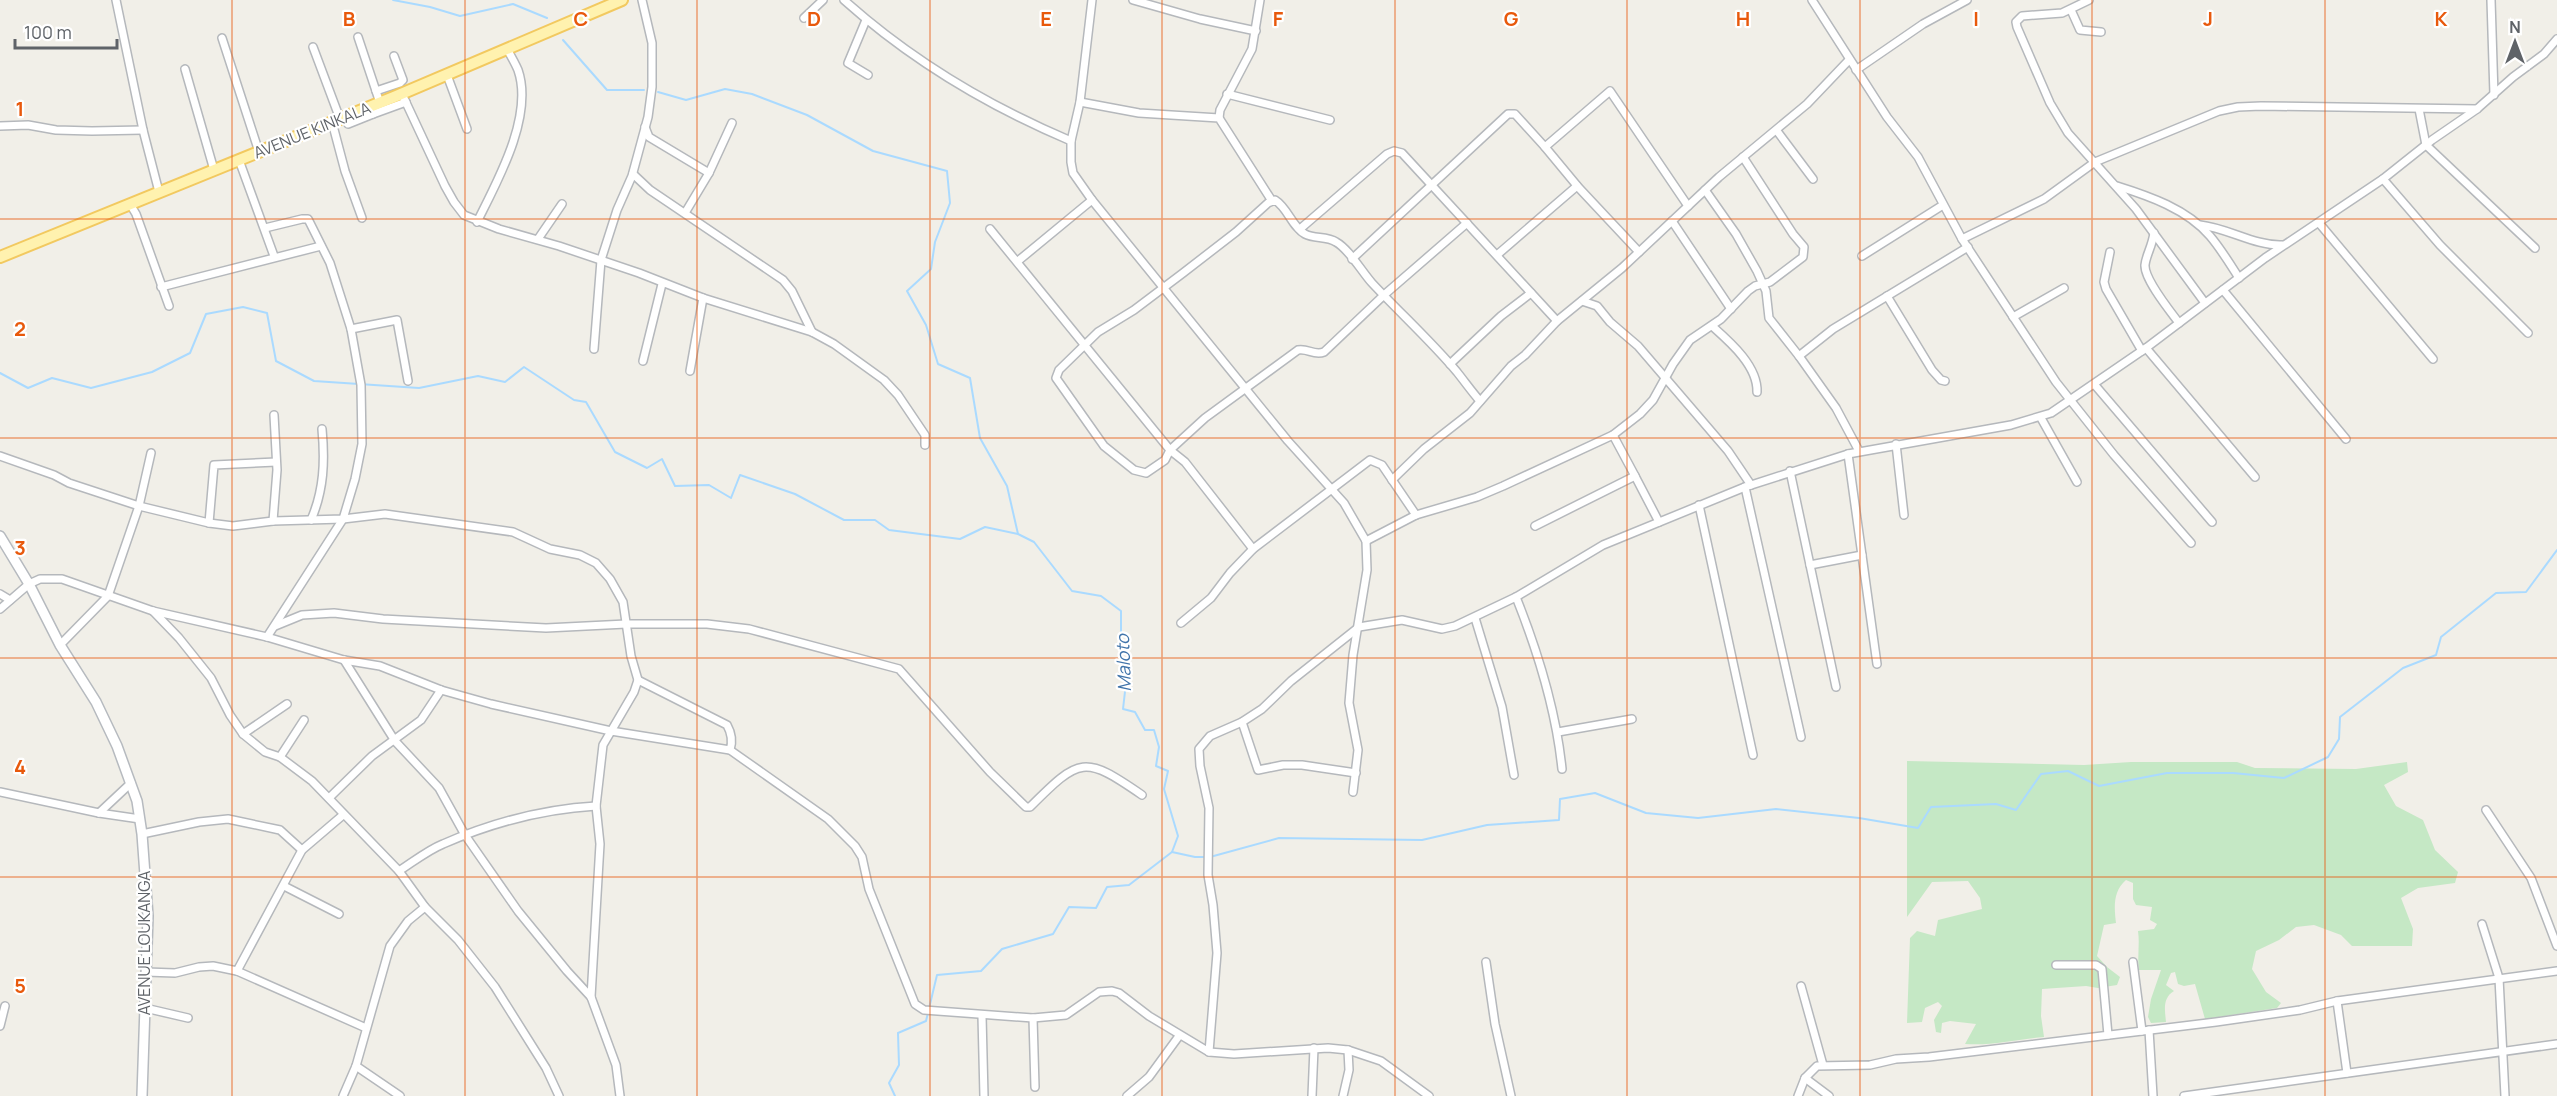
<svg xmlns="http://www.w3.org/2000/svg" width="2557" height="1096" viewBox="0 0 2557 1096" font-family="Manrope,sans-serif">
	<rect width="100%" height="100%" fill="#f1efe8"/>
	<path fill="#c5e8c5" d="M1907 761 2084 765 2131 762H2237L2255 768 2356 769 2407 762 2408 772 2384 785 2396 806 2423 820 2435 850 2458 872 2455 883 2418 888 2401 898 2413 929 2412 946H2352L2341 935 2314 925 2296 927 2279 940 2256 951 2252 969 2266 992 2281 1003 2277 1008 2205 1019 2195 984 2184 986 2178 984 2175 972 2171 973 2166 985 2174 991C2162 998 2165 1011 2166 1022L2151 1023 2148 1017 2151 999 2161 970H2139C2137 957 2140 944 2138 931L2154 929 2157 924 2150 920 2152 907 2136 905 2133 899V883L2126 880C2113 891 2114 907 2116 923L2104 925 2097 956 2107 967 2120 977 2117 985 2098 988 2086 986 2042 989 2041 1016 2044 1037C2018 1039 1992 1046 1965 1044L1976 1024 1950 1021 1942 1023 1941 1033 1936 1032 1934 1020 1942 1006 1938 1002 1925 1008 1922 1022 1907 1023 1910 938 1917 931 1935 936 1938 920 1982 909 1980 898 1968 881 1932 882 1907 917Z"/>
	<g fill="none" stroke-linecap="round" stroke-linejoin="round">
		<g stroke="#aadaff" stroke-width="2">
			<polyline points="393,0 430,7 460,16 513,4 547,18"/>
			<polyline points="563,40 607,90 644,90"/>
			<polyline points="658,92 686,100 725,89 752,94 807,115 873,151 947,171 950,203 935,242 931,269 907,291 926,325 938,364 970,378 980,438 1007,486 1018,534"/>
			<polyline points="0,373 28,388 52,378 91,388 152,372 190,353 206,314 243,307 267,313 276,361 314,381 419,388 478,376 505,382 524,367 574,400 586,402 615,452 647,468 662,459 675,486 709,485 731,498 740,475 795,494 844,520 875,520 889,530 960,539 985,527 1018,534 1034,542 1072,591 1101,596 1121,611 1121,661 1127,674 1123,709 1135,712 1145,730 1154,730 1159,747 1156,766 1168,771 1164,789 1178,836 1172,852 1129,885 1107,887 1096,908 1069,907 1053,934 1002,949 981,971 937,975 926,1021 898,1033 899,1065 889,1083 895,1096"/>
			<polyline points="1172,852 1195,857 1210,857 1279,838 1422,840 1487,825 1559,820 1560,799 1595,793 1646,813 1698,818 1776,809 1859,818 1918,828 1931,807 1996,804 2016,810 2041,774 2068,771 2099,786 2167,773 2233,773 2284,778 2328,757 2339,739 2340,717 2403,668 2436,655 2441,637 2496,593 2526,592 2557,550"/>
		</g>
		<defs>
			<g id="minor">
				<polyline points="116,0 143,130 159,192"/>
				<path d="M844 0C911 60 988 106 1071 141"/>
				<polyline points="1092,0 1080,102 1071,141 1071,162 1073,173 1092,200 1288,441 1344,503 1366,541 1367,570 1353,655 1349,703 1358,750 1353,792"/>
				<polyline points="1133,0 1200,19 1256,31"/>
				<polyline points="1812,0 1887,117 1918,157 1962,239 2056,382 2114,455 2191,543"/>
				<polyline points="2089,0 2062,13 2022,16 2016,22 2017,27 2050,103 2068,133 2136,209 2205,303"/>
				<polyline points="2491,0 2494,95"/>
				<polyline points="2071,10 2080,30 2101,32"/>
				<polyline points="804,18 823,0"/>
				<polyline points="866,20 848,63 868,75"/>
				<polyline points="358,37 380,103"/>
				<polyline points="222,38 259,152"/>
				<polyline points="313,47 340,119"/>
				<polyline points="185,69 214,170"/>
				<polyline points="1856,70 1923,24 1967,0"/>
				<polyline points="447,75 467,129"/>
				<polyline points="376,91 400,83 403,80 394,56"/>
				<polyline points="402,94 445,186 454,202 464,215 499,229 559,246 639,273 703,298 812,332 834,344 884,380 898,395 925,435 925,445"/>
				<polyline points="1227,94 1330,120"/>
				<polyline points="1080,102 1139,113 1219,118 1272,201"/>
				<polyline points="2419,109 2426,145 2535,248"/>
				<polyline points="373,114 406,102"/>
				<polyline points="345,117 348,124 373,114 370,107"/>
				<polyline points="1219,118 1220,110 1252,49 1260,0"/>
				<polyline points="332,122 345,171 362,218"/>
				<polyline points="0,126 28,125 56,130 92,131 143,130"/>
				<polyline points="645,127 649,137 709,173"/>
				<polyline points="1777,131 1813,179"/>
				<polyline points="1545,147 1579,188 1639,252"/>
				<polyline points="239,160 274,256"/>
				<polyline points="633,174 650,190 783,280 792,291 812,332"/>
				<polyline points="2383,179 2440,245 2528,333"/>
				<path d="M2117 186C2149 196 2187 209 2210 236 2221 249 2230 264 2239 278"/>
				<polyline points="1705,190 1736,234 1757,271 1766,291 1769,318 1799,356 1836,408 1859,451"/>
				<polyline points="130,204 136,214 169,306"/>
				<polyline points="685,213 709,173 732,123"/>
				<polyline points="1672,221 1731,309"/>
				<path d="M477 222C497 182 534 116 518 70 515 63 511 56 507 49"/>
				<path d="M1467 223 1384 295 1324 352C1314 356 1308 348 1298 350L1205 418 1170 450 1165 460 1146 473 1134 470 1104 446 1056 378 1059 370 1098 332 1134 310 1183 273 1236 232 1268 203 1275 200C1288 208 1292 227 1305 234 1314 239 1327 236 1336 242 1349 249 1362 272 1372 283 1400 313 1431 341 1457 372 1465 382 1472 392 1480 401"/>
				<polyline points="2319,223 2433,359"/>
				<path d="M2200 225C2228 228 2255 246 2282 245"/>
				<polyline points="265,228 302,219 308,219 330,263 351,329 361,385 362,444 355,479 343,519 267,637"/>
				<polyline points="990,229 1170,450 1185,462 1253,549"/>
				<polyline points="1300,229 1387,154 1394,151 1402,153 1557,321 1622,268 1719,177 1807,104 1849,60"/>
				<path d="M2154 233C2152 247 2146 255 2145 265 2144 279 2170 311 2179 323"/>
				<polyline points="538,239 562,204"/>
				<polyline points="1962,239 2044,199 2095,162 2219,111 2238,107 2261,106 2477,109"/>
				<polyline points="2110,252 2104,282 2106,289 2142,351"/>
				<polyline points="1497,255 1577,186"/>
				<polyline points="1862,256 1943,205"/>
				<polyline points="1352,259 1508,114 1515,114 1545,147 1610,91 1688,206"/>
				<polyline points="1018,261 1092,200"/>
				<polyline points="161,287 321,246"/>
				<polyline points="2223,290 2346,439"/>
				<polyline points="1887,296 1932,370 1941,380 1945,381"/>
				<polyline points="1582,301 1597,306 1610,322 1638,346 1728,451 1751,485"/>
				<polyline points="2013,317 2064,288"/>
				<path d="M1712 326C1730 342 1758 366 1757 392"/>
				<polyline points="351,329 397,320 408,381"/>
				<polyline points="2146,348 2255,477"/>
				<polyline points="594,349 601,260 617,210 632,176 648,117 652,87 652,43 642,0"/>
				<polyline points="1799,356 1833,329 1968,247"/>
				<polyline points="643,361 662,284"/>
				<polyline points="1450,364 1501,316 1531,293"/>
				<polyline points="690,371 703,298"/>
				<polyline points="2094,384 2212,522"/>
				<polyline points="2041,418 2077,482"/>
				<polyline points="1896,444 1904,515"/>
				<polyline points="1848,454 1877,664"/>
				<polyline points="0,456 54,475 69,483 139,506 209,523 233,526 273,521 343,519 385,514 513,532 550,549 580,555 596,563 610,579 623,602 631,656 638,680 634,692 603,745 596,806 600,844 591,997"/>
				<polyline points="1790,471 1836,687"/>
				<polyline points="1635,476 1659,522"/>
				<polyline points="1392,480 1424,449 1470,413 1511,366 1525,355 1557,321"/>
				<polyline points="1745,487 1801,737"/>
				<polyline points="1699,505 1753,755"/>
				<path d="M311 520C324 490 325 461 322 429"/>
				<polyline points="273,521 277,470 274,415"/>
				<polyline points="209,523 214,465 276,462"/>
				<polyline points="1535,526 1635,476 1613,435"/>
				<polyline points="1366,541 1416,515 1477,497 1503,486 1613,435 1640,414 1653,400 1673,364 1690,340 1721,319 1748,291 1755,286 1770,282 1803,257 1804,247 1793,234 1743,157"/>
				<polyline points="1810,565 1862,555"/>
				<polyline points="0,594 10,600"/>
				<path d="M1516 597C1538 652 1556 710 1562 769"/>
				<polyline points="0,609 29,584 40,579 62,579 153,611 267,637 344,660 380,666 441,690 491,704 611,731 730,750 828,819 855,846 862,857 869,889 915,1004 924,1010 1033,1018 1066,1015 1099,992 1112,991 1119,993 1149,1016 1209,1052 1234,1054 1328,1048 1348,1050 1381,1061 1429,1096"/>
				<polyline points="153,611 179,638 211,678 230,715 243,734 265,752 280,757 312,781 399,871 425,907 458,940 495,987 546,1068 559,1096"/>
				<polyline points="1475,618 1502,707 1514,775"/>
				<polyline points="1181,623 1211,598 1230,573 1253,549 1370,460 1382,465 1416,515"/>
				<path d="M275 626 302 615 334 613 383 619 546 628 626 624H707L749 629 899 669 990 772 1026 807H1030C1080 757 1084 755 1142 795"/>
				<polyline points="60,645 108,596 139,506 151,453"/>
				<polyline points="344,660 395,741 439,788 465,835 518,911 567,971 591,997 616,1065 620,1096"/>
				<path d="M638 680 727 725C732 734 733 741 730 750"/>
				<polyline points="1242,722 1258,770 1283,765 1302,765 1356,773"/>
				<polyline points="1558,732 1632,719"/>
				<polyline points="243,734 287,704"/>
				<polyline points="280,757 304,720"/>
				<polyline points="0,792 99,813 140,819"/>
				<polyline points="329,798 372,756 421,720 441,690"/>
				<polyline points="2486,810 2531,878 2557,946"/>
				<polyline points="99,813 131,783"/>
				<polyline points="142,834 199,822 228,819 280,830 302,850"/>
				<path d="M399 871C413 862 428 850 443 844 491 823 544 809 596 806"/>
				<polyline points="284,886 339,914"/>
				<polyline points="2482,924 2499,978 2505,1096"/>
				<polyline points="1486,962 1495,1024 1511,1096"/>
				<polyline points="2133,962 2142,1031"/>
				<polyline points="2056,965 2096,965 2102,969 2108,1035"/>
				<polyline points="237,971 366,1028"/>
				<polyline points="146,972 175,973 199,967 213,966 237,971 302,850 343,815"/>
				<polyline points="1801,986 1823,1065"/>
				<polyline points="2337,1001 2347,1073"/>
				<polyline points="145,1008 188,1018"/>
				<polyline points="982,1016 984,1096"/>
				<polyline points="1033,1018 1035,1087"/>
				<polyline points="0,1026 5,1006"/>
				<polyline points="2149,1030 2153,1096"/>
				<polyline points="1209,1052 1217,953 1213,905 1208,875 1209,808 1200,766 1199,749 1210,736 1242,722 1262,709 1291,681 1359,627 1402,620 1442,629 1455,626 1516,597 1603,545 1745,487 1848,454 2011,425 2051,413 2146,348 2265,258 2383,179 2432,140 2477,109 2513,77 2544,54 2557,39"/>
				<polyline points="356,1066 400,1096"/>
				<polyline points="343,1096 356,1066 390,946 408,921 425,907"/>
				<polyline points="1127,1096 1149,1077 1179,1036"/>
				<polyline points="1312,1096 1314,1048"/>
				<polyline points="1343,1096 1349,1070 1348,1050"/>
				<polyline points="1798,1096 1805,1078"/>
				<polyline points="1829,1096 1805,1078 1817,1066 1870,1065 1896,1059 1929,1057 2216,1022 2300,1010 2337,1001 2557,971"/>
				<polyline points="2184,1096 2557,1044"/>
			</g>
			<polyline id="secondary" points="0,536 29,584 60,645 96,702 117,746 137,801 142,834 148,916 142,1096"/>
			<polyline id="primary" points="0,257 394,97 622,0"/>
		</defs>
		<use href="#minor" stroke="#b5b8bc" stroke-width="10"/>
		<use href="#secondary" stroke="#b6babf" stroke-width="12"/>
		<use href="#primary" stroke="#f2c960" stroke-width="14"/>
		<use href="#minor" stroke="#fff" stroke-width="7"/>
		<use href="#secondary" stroke="#fff" stroke-width="9"/>
		<use href="#primary" stroke="#fff2af" stroke-width="10"/>
	</g>
	<path fill="none" stroke="#e8590c" stroke-width="1.5" stroke-opacity="0.55" d="M232 0V1096M465 0V1096M697 0V1096M930 0V1096M1162 0V1096M1395 0V1096M1627 0V1096M1860 0V1096M2092 0V1096M2325 0V1096M0 219H2557M0 438H2557M0 658H2557M0 877H2557"/>
	<g text-anchor="middle" dominant-baseline="central" stroke-width="4.5" stroke-linejoin="round" paint-order="stroke">
		<g font-size="16" fill="#5f6368" stroke="#fff">
			<text transform="translate(312 130) rotate(-22)">AVENUE KINKALA</text>
			<text transform="translate(144 943) rotate(-90)">AVENUE LOUKANGA</text>
		</g>
		<g font-size="18" font-style="italic" fill="#4174aa" stroke="#fff">
			<text transform="translate(1123 663) rotate(-92)">Maloto</text>
		</g>
	</g>
	<g font-size="20" text-anchor="middle" font-weight="bold" fill="#e8590c" stroke="#fff" stroke-width="4.5" stroke-linejoin="round" paint-order="stroke">
		<text x="349" y="26">B</text>
		<text x="581" y="26">C</text>
		<text x="814" y="26">D</text>
		<text x="1046" y="26">E</text>
		<text x="1278" y="26">F</text>
		<text x="1511" y="26">G</text>
		<text x="1743" y="26">H</text>
		<text x="1976" y="26">I</text>
		<text x="2208" y="26">J</text>
		<text x="2441" y="26">K</text>
		<text x="20" y="116">1</text>
		<text x="20" y="336">2</text>
		<text x="20" y="555">3</text>
		<text x="20" y="774">4</text>
		<text x="20" y="993">5</text>
	</g>
	<g transform="translate(2515 42)" stroke="#ffffff" stroke-width="4.5" paint-order="stroke">
	<path d="M0-4.5L10 22L0 15L-10 22Z" fill="#5f6368"/>
	<text y="-9" font-size="16" font-weight="bold" text-anchor="middle" fill="#5f6368">N</text>
	</g>
	<path d="M15 39v9h102v-9" fill="none" stroke="#5f6368" stroke-width="3"/>
	<text x="24" y="39" font-size="18" fill="#5f6368" stroke="#ffffff" stroke-width="4.5" paint-order="stroke">100 m</text>
</svg>
